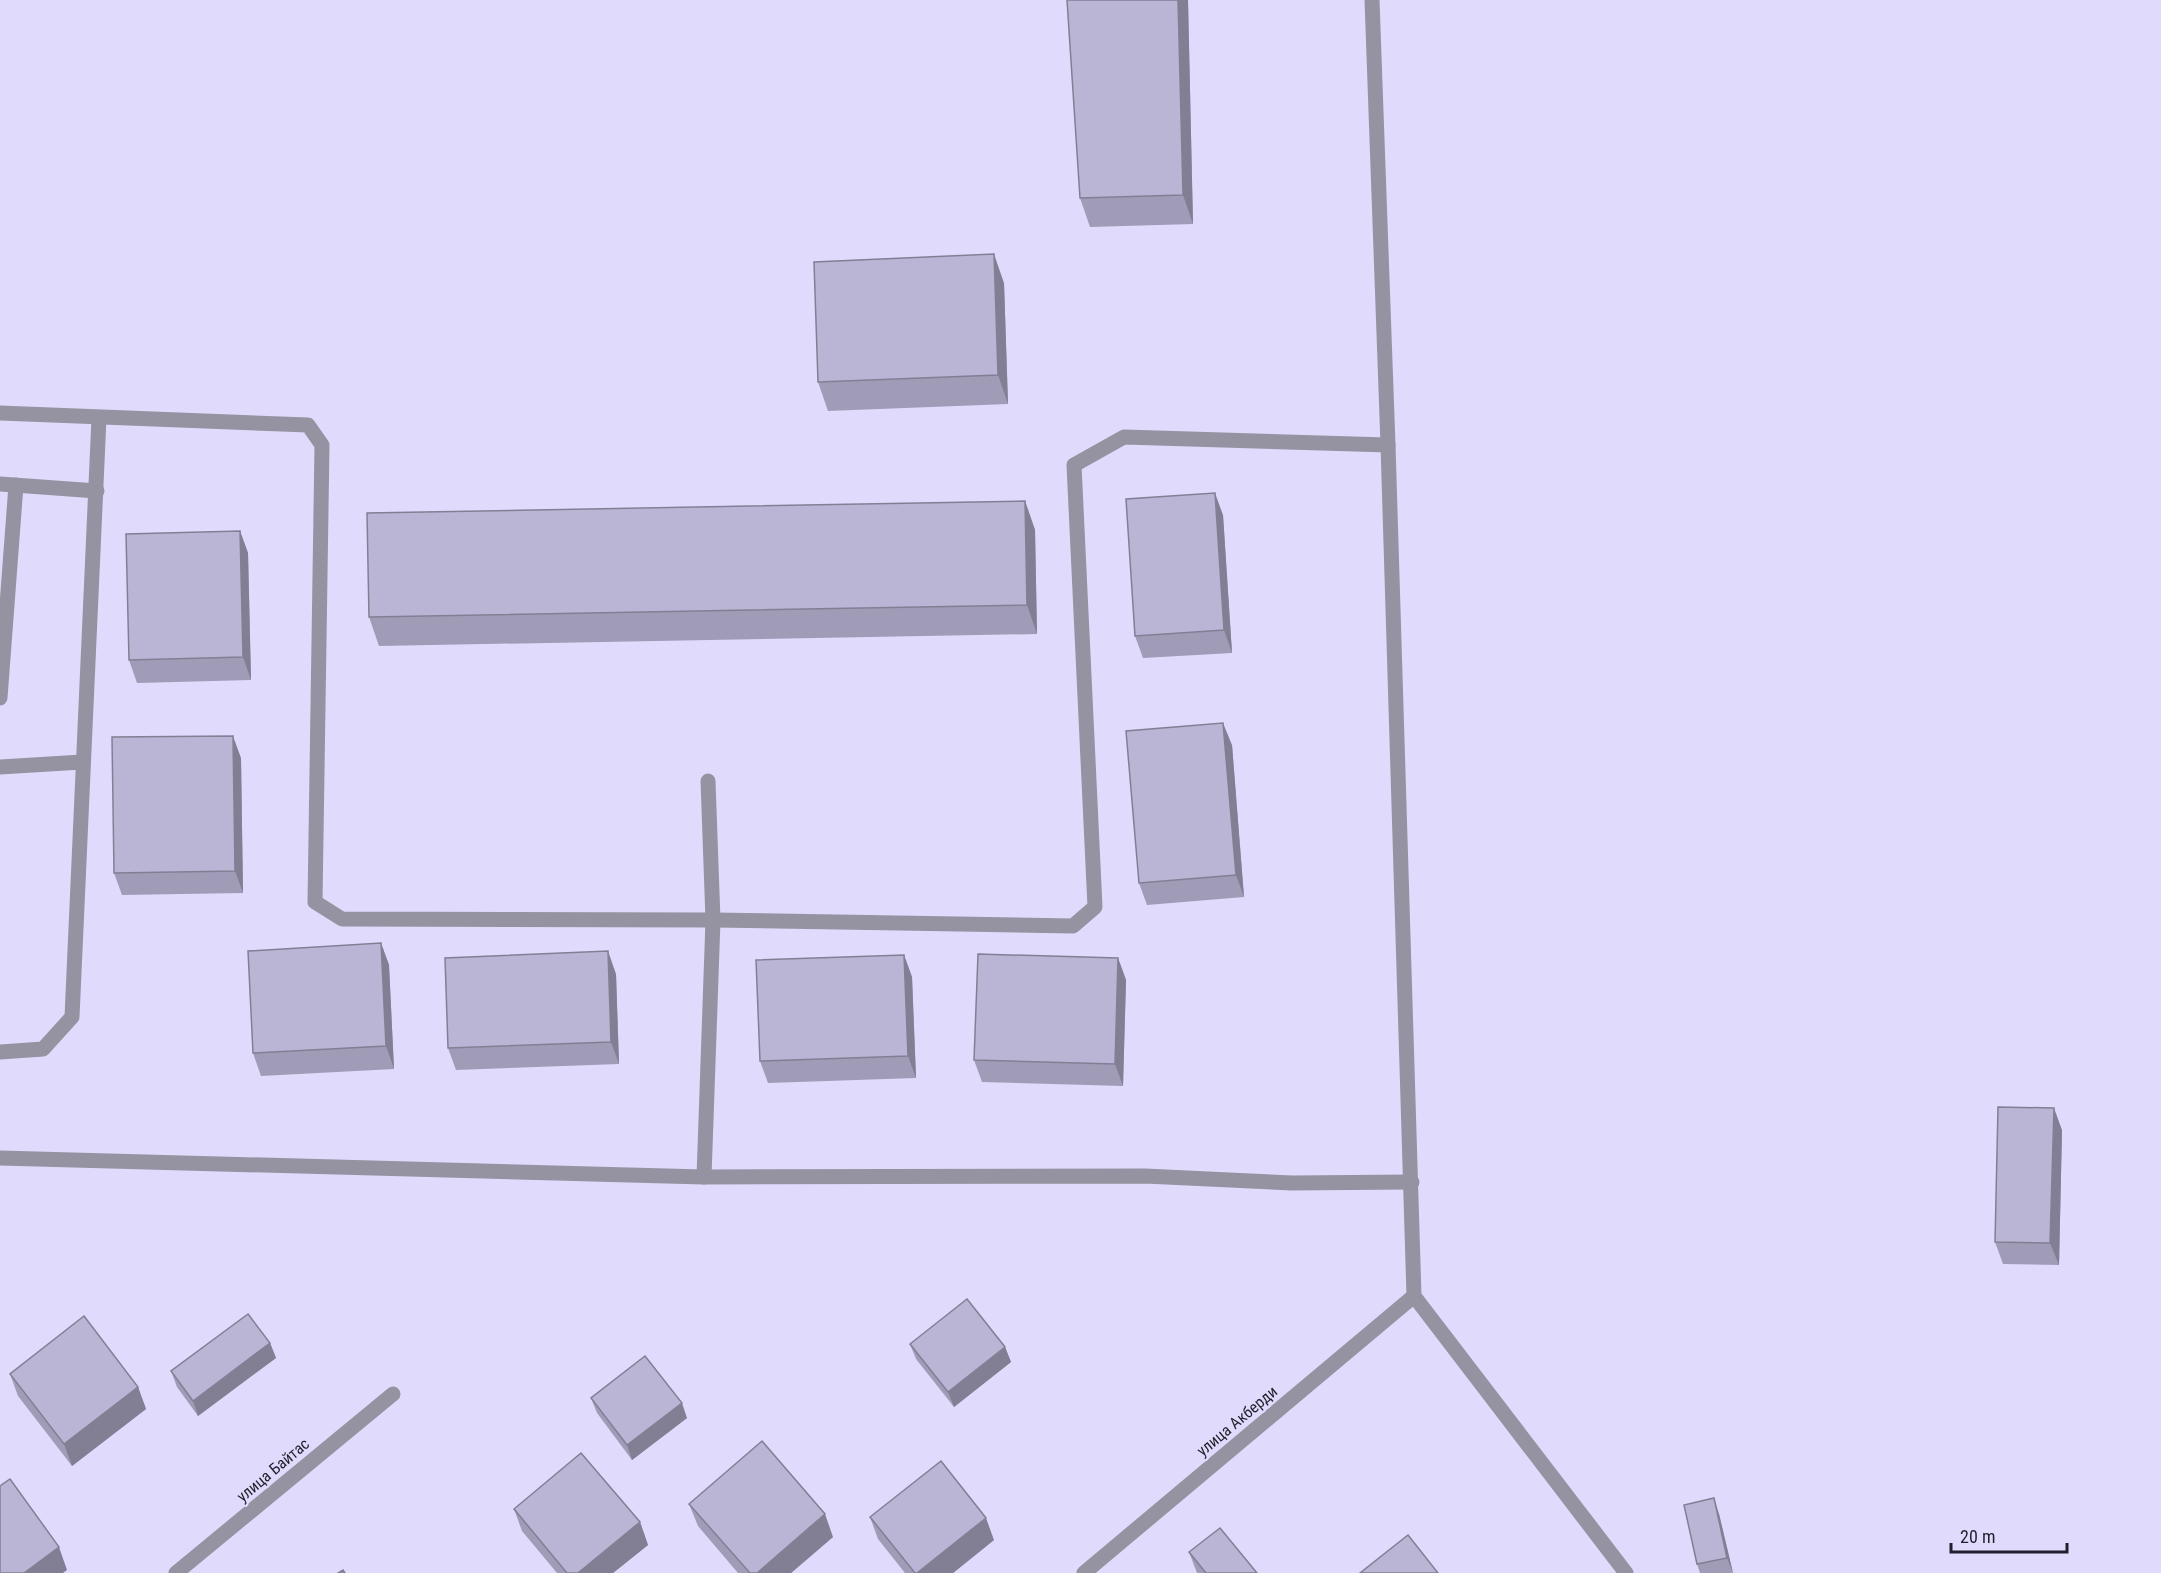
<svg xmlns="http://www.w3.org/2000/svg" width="2161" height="1573" viewBox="0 0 2161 1573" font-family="'Roboto Condensed',sans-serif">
	<rect width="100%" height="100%" fill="#e0dbfc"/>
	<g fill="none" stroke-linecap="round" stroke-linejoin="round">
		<g stroke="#9593a1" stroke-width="15">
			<polyline points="0,413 308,425 322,445 315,902 342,919 713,920 1073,926 1095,907 1074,465 1124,437 1388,445"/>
			<polyline points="0,484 97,491"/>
			<polyline points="0,698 16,485"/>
			<polyline points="0,767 82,762"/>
			<polyline points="0,1052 43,1049 72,1017 99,418"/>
			<polyline points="704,1177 713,920 708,781"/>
		</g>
		<g stroke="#9593a1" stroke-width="15">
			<polyline points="1372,0 1388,445 1414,1296 1626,1573"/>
			<polyline points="0,1158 704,1177 1145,1176 1292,1183 1412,1182"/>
			<polyline points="176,1573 393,1394"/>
			<polyline points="1084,1573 1414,1296"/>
		</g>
	</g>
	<g fill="#a09cb7">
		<polygon points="1067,0 1188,0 1193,224 1090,227 1080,198"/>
		<polygon points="1004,283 1008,404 828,411 818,382"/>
		<polygon points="1025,501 1035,530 1037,634 379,646 369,617"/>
		<polygon points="1223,515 1232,653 1143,658 1135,636"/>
		<polygon points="240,531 248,553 251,680 137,683 129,660"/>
		<polygon points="1232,745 1244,897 1147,905 1139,883"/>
		<polygon points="241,758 243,893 122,895 114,873"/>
		<polygon points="381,943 389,965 394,1069 261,1076 253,1053"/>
		<polygon points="904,955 912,977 916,1078 768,1083 760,1061"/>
		<polygon points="1118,958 1126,980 1123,1086 982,1082 974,1060"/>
		<polygon points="616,974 619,1064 456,1070 448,1048"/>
		<polygon points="2062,1130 2059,1265 2003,1264 1995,1242"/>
		<polygon points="270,1343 276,1358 198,1416 177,1387 171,1371"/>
		<polygon points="910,1344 1005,1347 1011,1362 954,1407 916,1359"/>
		<polygon points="10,1374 138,1387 146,1409 72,1466 18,1396"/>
		<polygon points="591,1398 687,1418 632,1460 597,1413"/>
		<polygon points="689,1504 833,1537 791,1573 738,1573 698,1526"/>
		<polygon points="514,1509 640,1522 648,1545 613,1573 557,1573 522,1531"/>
		<polygon points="1719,1514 1733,1573 1700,1573 1697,1564"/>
		<polygon points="870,1517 994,1540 953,1573 905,1573 878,1539"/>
		<polygon points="1189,1552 1257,1573 1197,1573"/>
	</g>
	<g fill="#827f95">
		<polygon points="1178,0 1188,0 1193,224 1183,195"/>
		<polygon points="994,254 1004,283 1008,404 998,375"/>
		<polygon points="1215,493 1223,515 1232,653 1224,630"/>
		<polygon points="1025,501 1035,530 1037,634 1027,605"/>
		<polygon points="240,531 248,553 251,680 243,657"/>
		<polygon points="1223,723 1232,745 1244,897 1236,875"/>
		<polygon points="233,736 241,758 243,893 235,871"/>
		<polygon points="381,943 389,965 394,1069 386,1046"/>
		<polygon points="608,951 616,974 619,1064 611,1042"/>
		<polygon points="904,955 912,977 916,1078 908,1056"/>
		<polygon points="1118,958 1126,980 1123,1086 1115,1064"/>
		<polygon points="2054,1108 2062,1130 2059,1265 2050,1243"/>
		<polygon points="270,1343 276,1358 198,1416 193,1401"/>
		<polygon points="1005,1347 1011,1362 954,1407 948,1392"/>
		<polygon points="138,1387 146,1409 72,1466 64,1444"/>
		<polygon points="682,1403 687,1418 632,1460 627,1445"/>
		<polygon points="1714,1498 1719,1514 1733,1573 1727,1558"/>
		<polygon points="825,1514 833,1537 791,1573 757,1573"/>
		<polygon points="986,1518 994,1540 953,1573 917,1573"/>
		<polygon points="640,1522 648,1545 613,1573 578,1573"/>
		<polygon points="59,1547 67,1570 63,1573 24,1573"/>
	</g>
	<g fill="#bab5d5" stroke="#827f95" stroke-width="1.5">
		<polygon points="1067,0 1178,0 1183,195 1080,198"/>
		<polygon points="994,254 998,375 818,382 814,262"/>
		<polygon points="1215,493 1224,630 1135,636 1126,499"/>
		<polygon points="1025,501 1027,605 369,617 367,513"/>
		<polygon points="240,531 243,657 129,660 126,534"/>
		<polygon points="1223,723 1236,875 1139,883 1126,731"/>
		<polygon points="233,736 235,871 114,873 112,737"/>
		<polygon points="381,943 386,1046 253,1053 248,951"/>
		<polygon points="608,951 611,1042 448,1048 445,958"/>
		<polygon points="978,954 1118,958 1115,1064 974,1060"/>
		<polygon points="904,955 908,1056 760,1061 756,960"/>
		<polygon points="1998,1107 2054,1108 2050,1243 1995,1242"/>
		<polygon points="967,1299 1005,1347 948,1392 910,1344"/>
		<polygon points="248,1314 270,1343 193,1401 171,1371"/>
		<polygon points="84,1316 138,1387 64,1444 10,1374"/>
		<polygon points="645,1356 682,1403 627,1445 591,1398"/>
		<polygon points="762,1441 825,1514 757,1573 750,1573 689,1504"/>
		<polygon points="581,1453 640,1522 578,1573 567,1573 514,1509"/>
		<polygon points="941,1461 986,1518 917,1573 915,1573 870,1517"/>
		<polygon points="10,1479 59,1547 24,1573 0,1573 0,1486"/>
		<polygon points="1714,1498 1727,1558 1697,1564 1684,1505"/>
		<polygon points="1220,1528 1257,1573 1206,1573 1189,1552"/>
		<polygon points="1408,1535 1438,1573 1360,1573"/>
		<polygon points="343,1570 345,1573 338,1573"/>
	</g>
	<g text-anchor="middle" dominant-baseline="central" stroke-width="4.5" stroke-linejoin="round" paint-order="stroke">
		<g font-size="16" fill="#211f2b" stroke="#e0dbfc">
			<text transform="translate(1237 1421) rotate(-40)">улица Акберди</text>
			<text transform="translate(273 1470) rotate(-40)">улица Байтас</text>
		</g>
	</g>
	<path d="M1951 1543v9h116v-9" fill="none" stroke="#211f2b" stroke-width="3"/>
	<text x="1960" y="1543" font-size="18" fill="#211f2b" stroke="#e0dbfc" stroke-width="4.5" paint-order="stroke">20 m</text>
</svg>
